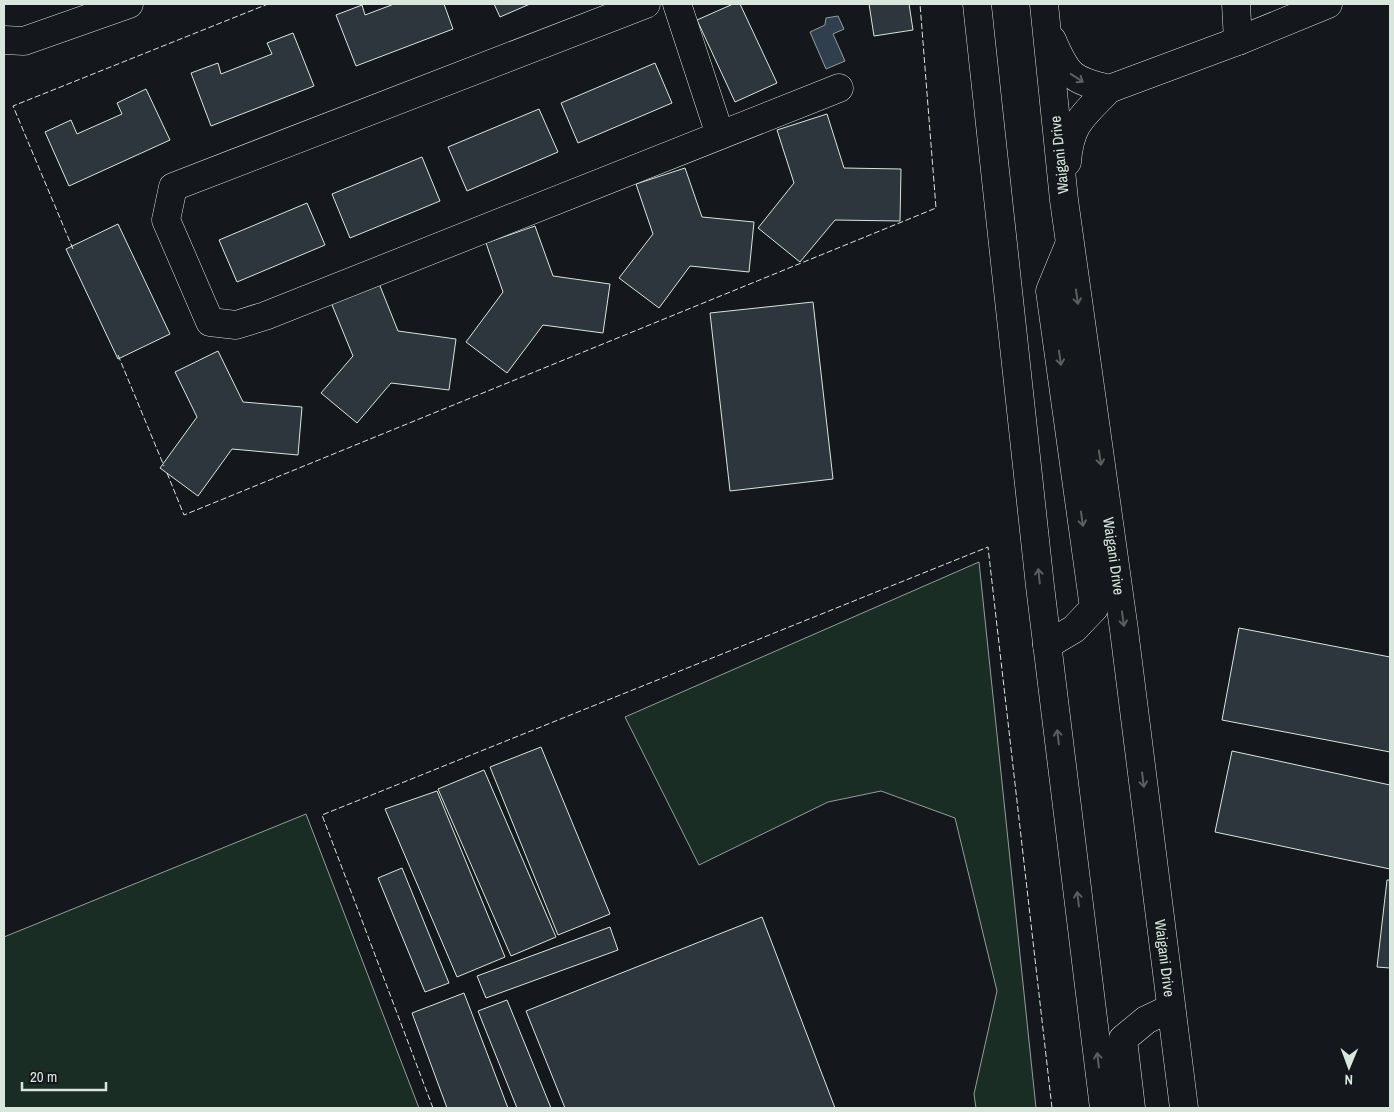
<svg xmlns="http://www.w3.org/2000/svg" width="1394" height="1112" viewBox="0 0 1394 1112" font-family="'Archivo Narrow',sans-serif">
	<rect width="100%" height="100%" fill="#14181c"/>
	<g fill="#1a2d24" stroke="#939e99">
		<polygon points="979,562 1036,1108 976,1108 974,1094 997,991 955,818 881,791 828,802 699,865 625,717"/>
		<polygon points="306,814 419,1108 4,1108 4,937"/>
	</g>
	<polygon fill="#2f3f4d" stroke="#939e99" points="838,16 844,29 833,34 845,61 826,69 810,32 825,25 826,18"/>
	<g fill="#2c363c" stroke="#d8e6dc">
		<polygon points="394,4 444,4 453,29 356,66 336,15 362,5 365,15"/>
		<polygon points="494,4 530,4 500,17"/>
		<polygon points="733,4 740,4 777,83 735,102 697,20"/>
		<polygon points="869,4 909,4 913,30 874,36"/>
		<polygon points="293,33 314,86 211,126 191,73 218,63 221,74 272,54 267,43"/>
		<polygon points="655,63 672,103 578,143 561,103"/>
		<polygon points="146,89 170,140 69,186 45,132 71,120 77,134 122,114 117,103"/>
		<polygon points="539,109 558,152 467,191 448,147"/>
		<polygon points="827,114 844,168 901,169 900,221 835,220 800,262 758,228 794,183 777,130"/>
		<polygon points="422,157 440,201 350,238 332,194"/>
		<polygon points="685,168 702,217 754,222 749,272 690,266 659,308 619,278 653,234 636,184"/>
		<polygon points="307,203 325,245 237,282 219,240"/>
		<polygon points="118,224 170,334 118,359 66,249"/>
		<polygon points="535,226 553,276 610,284 603,333 543,325 507,373 466,342 503,292 486,243"/>
		<polygon points="378,281 398,331 456,339 449,390 391,383 357,423 321,393 353,356 330,300"/>
		<polygon points="813,302 833,479 730,491 710,313"/>
		<polygon points="218,351 243,402 302,407 298,455 232,449 198,496 160,468 197,417 175,372"/>
		<polygon points="1239,628 1390,657 1390,752 1222,720"/>
		<polygon points="541,747 610,914 558,935 490,767"/>
		<polygon points="1232,751 1390,785 1390,869 1215,832"/>
		<polygon points="484,770 556,937 511,956 438,789"/>
		<polygon points="437,791 505,957 457,977 385,809"/>
		<polygon points="402,868 449,983 425,992 378,878"/>
		<polygon points="1387,880 1390,880 1390,968 1377,967"/>
		<polygon points="762,917 835,1108 565,1108 526,1011"/>
		<polygon points="610,927 618,950 486,998 477,976"/>
		<polygon points="464,993 508,1108 447,1108 412,1013"/>
		<polygon points="507,1000 551,1108 517,1108 478,1011"/>
	</g>
	<g fill="none" stroke-linecap="round" stroke-linejoin="round">
		<defs>
			<g id="minor">
				<polyline points="646,4 173,187 166,220 210,322 236,325 265,316 839,88"/>
				<polyline points="677,4 720,135"/>
				<polyline points="1236,4 1238,41"/>
				<polyline points="4,40 24,41 129,4"/>
				<polyline points="1109,89 1238,41 1328,4"/>
			</g>
			<g id="highway">
				<polyline points="977,4 1040,586 1104,1108"/>
				<polyline points="1044,4 1064,200 1124,630 1184,1108"/>
				<path d="M1052 40C1068 77 1071 79 1109 89 1083 116 1070 123 1067 162"/>
				<polyline points="1047,645 1074,629 1094,608 1050,291 1069,245"/>
				<polyline points="1131,1108 1123,1039 1146,1020 1171,1008"/>
			</g>
		</defs>
		<use href="#minor" stroke="#d8e6dc" stroke-width="29"/>
		<use href="#highway" stroke="#d8e6dc" stroke-width="29"/>
		<use href="#minor" stroke="#14181c" stroke-width="28"/>
		<use href="#highway" stroke="#14181c" stroke-width="28"/>
		<g stroke="#d8e6dc" stroke-width="1" stroke-dasharray="6 2.5" stroke-linecap="butt">
			<polyline points="73,249 13,106 268,4"/>
			<polyline points="118,355 164,466"/>
			<polyline points="167,473 184,515 936,208 920,4"/>
			<polyline points="433,1108 322,815 988,547 1052,1108"/>
		</g>
	</g>
	<defs><path id="oneway-shaft" d="M-6 0H5M1.5-3L5.5 0L1.5 3" fill="none" stroke-width="1.6" stroke-linecap="round" stroke-linejoin="round" transform="scale(1.25)"/></defs>
	<g stroke="#59605f">
		<use href="#oneway-shaft" transform="translate(1077 78) rotate(33)"/>
		<use href="#oneway-shaft" transform="translate(1077 297) rotate(82)"/>
		<use href="#oneway-shaft" transform="translate(1060 358) rotate(82)"/>
		<use href="#oneway-shaft" transform="translate(1100 458) rotate(82)"/>
		<use href="#oneway-shaft" transform="translate(1082 519) rotate(82)"/>
		<use href="#oneway-shaft" transform="translate(1039 576) rotate(-96)"/>
		<use href="#oneway-shaft" transform="translate(1123 619) rotate(82)"/>
		<use href="#oneway-shaft" transform="translate(1058 737) rotate(-97)"/>
		<use href="#oneway-shaft" transform="translate(1143 780) rotate(83)"/>
		<use href="#oneway-shaft" transform="translate(1078 899) rotate(-97)"/>
		<use href="#oneway-shaft" transform="translate(1098 1060) rotate(-97)"/>
	</g>
	<g text-anchor="middle" dominant-baseline="central" stroke-width="4" stroke-linejoin="round" paint-order="stroke">
		<g font-size="15" fill="#d8e6dc" stroke="#14181c">
			<text transform="translate(1059 155) rotate(-96)">Waigani Drive</text>
			<text transform="translate(1114 556) rotate(82)">Waigani Drive</text>
			<text transform="translate(1165 958) rotate(83)">Waigani Drive</text>
		</g>
	</g>
	<rect width="1394" height="1112" fill="none" stroke="#d8e6dc" stroke-width="10"/>
	<g transform="translate(1349 1067) rotate(181)" stroke="#14181c" stroke-width="4" paint-order="stroke">
	<path d="M0-4L9 19L0 12L-9 19Z" fill="#d8e6dc"/>
	<text y="-8" font-size="14" font-weight="bold" text-anchor="middle" fill="#d8e6dc">N</text>
	</g>
	<path d="M22 1082v8h84v-8" fill="none" stroke="#d8e6dc" stroke-width="2.5"/>
	<text x="30" y="1082" font-size="15" fill="#d8e6dc" stroke="#14181c" stroke-width="4" paint-order="stroke">20 m</text>
</svg>
